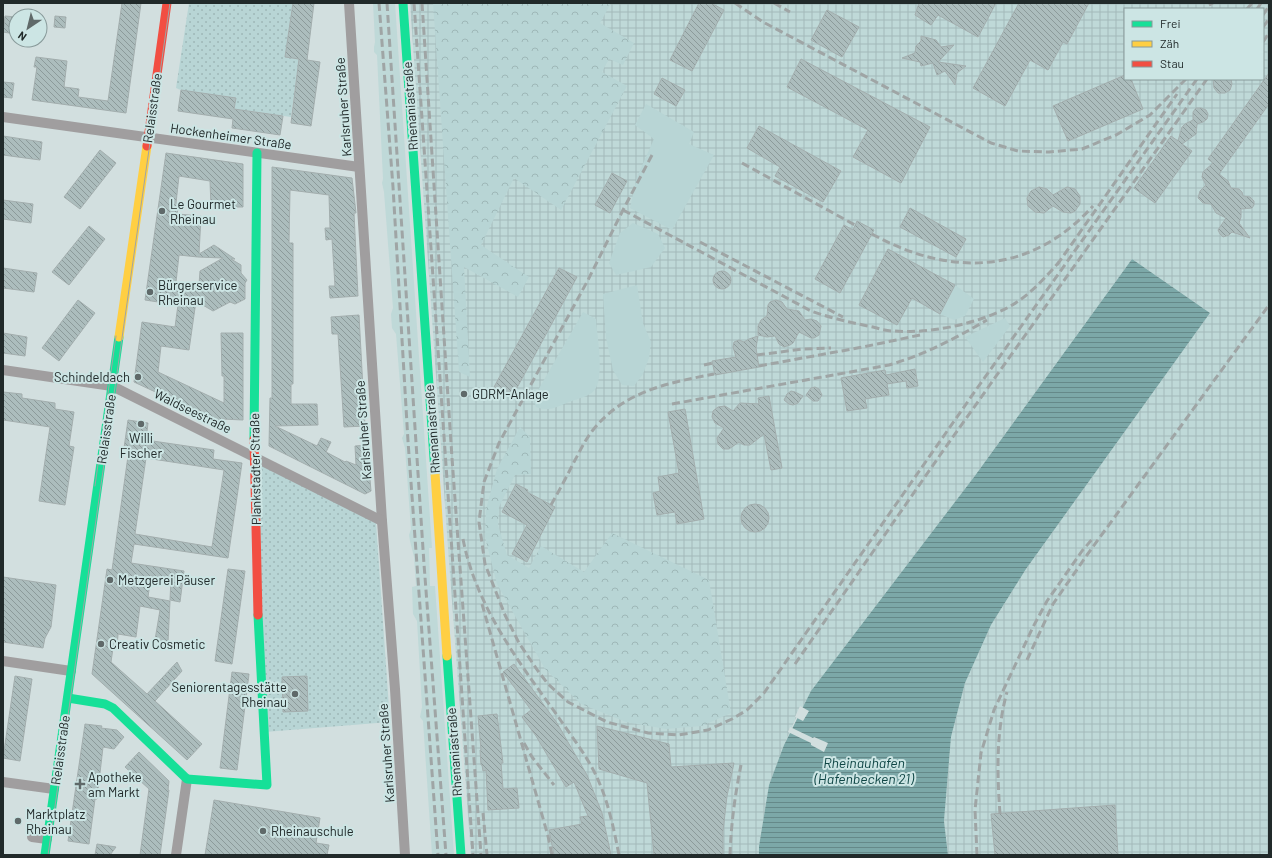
<svg xmlns="http://www.w3.org/2000/svg" width="1272" height="858" viewBox="0 0 1272 858" font-family="Barlow,sans-serif">
	<defs>
		<pattern id="industrial-grid" width="8" height="8" patternUnits="userSpaceOnUse"><rect width="8" height="8" fill="#bfd9d8"/><path d="M0 4h8M4 0v8" fill="none" stroke="#a4baba"/></pattern>
		<pattern id="forest-crowns" width="20" height="18" patternUnits="userSpaceOnUse"><rect width="20" height="18" fill="#b8d5d5"/><path d="M2 6a3 3 0 1 1 6 0M12 15a3 3 0 1 1 6 0" fill="none" stroke="#9eb7b7"/></pattern>
		<pattern id="park-dots" width="8" height="8" patternUnits="userSpaceOnUse"><rect width="8" height="8" fill="#b8d5d5"/><path d="M2 2h.1M6 6h.1" fill="none" stroke="#9eb7b7" stroke-width="1.8" stroke-linecap="round"/></pattern>
		<pattern id="water-rules" width="6" height="5" patternUnits="userSpaceOnUse"><rect width="6" height="5" fill="#7ca8a8"/><path d="M0 2.5h6" fill="none" stroke="#658989"/></pattern>
		<pattern id="building-back-hatch" width="6" height="6" patternUnits="userSpaceOnUse"><rect width="6" height="6" fill="#acbdbd"/><path d="M-1 5l2 2M0 0l6 6M5-1l2 2" fill="none" stroke="#8c9a9a"/></pattern>
	</defs>
	<rect width="100%" height="100%" fill="#d2dfdf"/>
	<polygon fill="#bfd9d8" points="373,3 395,3 432,548 429,548 430,586 435,586 454,855 432,855 423,721 420,717 422,707 417,621 413,614 412,587 416,586 414,557 410,541 409,535 411,529 405,448 402,438 404,434 396,334 392,328 391,314 393,308 384,192 382,183 383,179 377,55 374,52 374,47 375,42"/>
	<path fill="url(#industrial-grid)" fill-rule="evenodd" d="M410 3H1269V855H948L944 821 951 737 965 683 991 625 1026 569 1210 313 1132 259 974 477 796 718 784 745 769 785 759 846V855H471L448 548ZM1125 9H1263V79H1125Z"/>
	<g fill="#b8d5d5">
		<polygon points="646,104 694,132 689,144 714,155 672,230 630,208 637,177 654,139 635,125"/>
		<polygon points="633,223 658,234 665,248 651,267 616,275 609,263 620,233"/>
		<polygon points="637,285 643,323 651,342 649,358 643,374 634,386 622,385 613,370 606,338 603,294"/>
		<polygon points="955,285 974,299 965,316 954,320 940,314"/>
		<path d="M583 312 596 319C597 336 604 373 596 388 592 396 577 399 569 402 557 407 549 412 536 407L533 399Z"/>
		<polygon points="1005,318 1010,326 983,362 965,337"/>
	</g>
	<g fill="url(#forest-crowns)">
		<polygon points="433,3 611,3 600,23 634,43 623,65 609,59 602,72 627,86 561,210 514,178 481,245 529,277 518,297 464,267 470,377 459,372"/>
		<polygon points="520,427 530,437 531,474 515,475 499,507 498,525 507,555 529,568 541,546 584,572 612,533 709,580 731,713 702,726 666,729 626,722 581,704 545,669 497,584 485,537 486,509 497,469"/>
	</g>
	<g fill="url(#park-dots)">
		<polygon points="189,3 293,3 285,57 299,59 291,117 234,109 236,98 183,91 176,88"/>
		<polygon points="254,456 376,523 390,722 265,732"/>
	</g>
	<polygon fill="url(#water-rules)" points="1132,259 1210,313 1026,569 991,625 965,683 951,737 944,821 948,855 759,855 759,846 769,785 784,745 811,691 974,477"/>
	<g fill="#d2dfdf">
		<polygon points="800,706 809,711 803,721 795,717"/>
		<polygon points="790,727 813,738 814,737 828,743 824,752 811,745 811,743 788,732"/>
	</g>
	<g fill="url(#building-back-hatch)" stroke="#a3aeae" fill-rule="evenodd">
		<polygon points="122,3 141,3 126,113 32,100 37,67 34,67 36,57 67,61 64,87 79,89 78,97 108,101"/>
		<polygon points="293,3 314,3 307,60 320,62 311,126 291,123 299,59 285,57"/>
		<polygon points="699,3 711,3 724,10 692,71 670,60"/>
		<polygon points="919,3 996,3 978,37 938,15 931,25 915,15"/>
		<polygon points="1019,3 1089,3 1067,44 1063,42 1048,70 1030,60 1005,106 973,88"/>
		<polygon points="827,10 859,27 842,57 811,40"/>
		<polygon points="5,16 16,17 15,34 3,32"/>
		<polygon points="55,16 66,17 65,28 54,27"/>
		<polygon points="921,36 936,40 941,47 954,45 938,62 966,66 957,73 955,85 945,71 937,75 933,63 921,66 920,62 902,58 915,53 916,46 921,41"/>
		<polygon points="801,59 930,127 901,183 853,157 868,130 787,87"/>
		<polygon points="1269,73 1269,104 1219,174 1228,181 1231,188 1239,189 1242,192 1243,196 1250,197 1254,201 1254,205 1252,208 1241,209 1241,217 1239,223 1250,238 1232,232 1229,235 1223,237 1220,234 1218,230 1226,218 1216,213 1211,204 1203,203 1198,198 1200,191 1206,185 1202,177 1203,172 1213,163 1208,159"/>
		<polygon points="1125,75 1125,79 1131,79 1143,109 1068,141 1053,106"/>
		<polygon points="662,78 685,90 676,106 654,94"/>
		<polygon points="1213,79 1231,79 1232,84 1230,90 1225,93 1218,93 1214,88"/>
		<polygon points="3,82 14,83 12,98 3,97"/>
		<polygon points="181,90 236,98 234,109 283,116 280,135 232,128 233,119 178,111"/>
		<polygon points="1196,108 1201,108 1206,110 1208,114 1207,119 1203,122 1197,124 1196,134 1182,144 1192,151 1155,203 1134,188 1171,136 1178,141 1182,127 1185,124 1193,120 1193,112"/>
		<polygon points="759,126 841,171 823,202 775,176 780,167 747,148"/>
		<polygon points="3,136 42,142 40,160 3,155"/>
		<polygon points="100,150 116,163 80,209 64,197"/>
		<path d="M166 153 243 164V207H211L210 181 179 176 176 203 179 204 177 214 201 216 199 254 214 245 235 259H231L241 265V273L247 280 245 283V299L235 304 230 302 213 311 196 301 189 350 161 346 158 372 224 403V376H222L221 333H243V420L222 419 220 422 134 382 142 322 175 327 178 305 145 300ZM179 255 198 257 223 258 200 271 199 285 176 282Z"/>
		<polygon points="272,167 352,178 356,213 354,213 358,296 330,298 329,286 335,286 332,239 326,240 325,228 330,228 329,195 290,190 289,243 293,243 293,384 291,384 291,404 317,404 318,425 275,426 317,446 321,438 331,442 326,452 345,462 346,461 356,465 355,446 367,445 371,491 365,494 269,446 270,398 272,398"/>
		<polygon points="612,173 627,181 610,213 595,205"/>
		<polygon points="1039,187 1047,189 1053,195 1067,187 1075,189 1080,196 1080,204 1075,211 1071,213 1063,212 1053,206 1044,213 1035,212 1028,206 1027,198 1031,191"/>
		<polygon points="3,200 33,204 31,223 3,219"/>
		<polygon points="910,208 966,239 956,257 900,227"/>
		<polygon points="857,221 874,230 840,293 815,279 844,225 853,230"/>
		<polygon points="89,226 105,239 69,285 52,272"/>
		<polygon points="888,249 955,285 940,314 912,298 897,325 859,305"/>
		<polygon points="3,268 37,273 34,292 3,288"/>
		<polygon points="559,268 577,277 512,397 494,387"/>
		<circle cx="722" cy="280" r="9"/>
		<polygon points="78,300 95,313 59,361 42,348"/>
		<polygon points="776,300 782,302 787,309 799,311 805,320 811,319 817,321 821,326 819,335 814,338 811,338 799,332 793,343 790,345 784,347 779,344 775,336 767,337 758,335 758,326 761,320 767,316 768,305 770,302"/>
		<polygon points="359,315 365,426 344,427 338,334 332,334 331,317"/>
		<polygon points="3,333 27,337 25,356 3,353"/>
		<polygon points="758,336 756,348 759,367 715,375 712,361 736,357 733,347 734,342 739,340 744,342 749,339"/>
		<polygon points="915,369 918,386 907,388 906,381 887,384 889,395 865,399 867,408 847,411 841,378 885,370 886,375"/>
		<polygon points="815,387 819,389 822,395 818,401 813,401 806,395 811,388"/>
		<polygon points="791,391 795,392 803,396 798,403 793,405 789,404 784,400 787,394"/>
		<polygon points="3,392 22,394 22,398 55,403 55,409 74,412 69,446 74,447 65,505 39,501 50,427 3,420"/>
		<polygon points="769,396 782,468 771,470 764,434 750,445 744,445 739,442 729,449 723,449 718,444 717,438 724,428 715,423 712,417 713,411 718,407 725,406 733,411 740,403 759,404 758,398"/>
		<polygon points="685,409 704,519 677,524 675,512 657,515 653,493 660,491 658,477 679,473 668,412"/>
		<path d="M128 420 148 423 146 440 214 450 213 459 242 463 228 558 134 544 131 563 184 571 180 602 170 600 171 579 151 576 148 597 170 601 168 642 155 640 160 610 140 606 136 637 118 634 117 648H113L111 662 147 694 177 662 182 671 155 701 202 744 187 760 92 674 107 569 112 570 129 449 124 448ZM146 458 224 470 212 547 135 534Z"/>
		<polygon points="516,484 528,490 527,492 555,507 527,562 512,554 527,525 502,512"/>
		<circle cx="755" cy="518" r="14"/>
		<polygon points="228,569 245,571 232,664 215,661"/>
		<polygon points="3,577 56,585 51,627 45,638 43,648 3,642"/>
		<polygon points="514,664 557,723 587,775 602,813 611,855 554,855 549,830 582,824 580,817 588,816 574,782 566,787 536,736 522,717 531,710 503,672"/>
		<polygon points="232,672 249,674 237,770 220,768"/>
		<polygon points="15,676 32,679 20,761 3,758"/>
		<polygon points="307,676 308,711 283,712 282,677"/>
		<polygon points="497,714 503,763 501,763 503,789 517,788 519,808 488,810 486,770 483,771 482,765 481,765 480,750 481,750 478,716"/>
		<polygon points="85,724 102,726 101,728 117,730 124,737 114,749 103,747 97,799 95,799 89,844 68,841"/>
		<polygon points="597,726 669,744 671,767 734,763 727,796 723,831 723,855 654,855 647,783 599,769"/>
		<polygon points="139,752 169,781 168,790 169,790 160,855 140,855 149,789 125,767"/>
		<polygon points="214,800 320,818 316,843 329,845 327,855 205,855"/>
		<polygon points="1115,805 1118,855 995,855 991,814"/>
		<polygon points="97,844 116,847 110,855 95,855"/>
	</g>
	<g fill="none" stroke-linecap="round" stroke-linejoin="round">
		<g stroke="#a09e9f" stroke-width="10">
			<polyline points="349,3 382,521 395,689 405,855"/>
			<polyline points="3,117 359,167"/>
			<polyline points="3,370 112,386 382,521"/>
			<polyline points="3,661 71,671"/>
			<polyline points="3,782 54,789"/>
			<polyline points="32,837 47,839"/>
			<polyline points="176,855 187,779"/>
		</g>
		<g stroke="#16e098" stroke-width="9">
			<polyline points="403,3 435,473"/>
			<polyline points="254,439 257,153"/>
			<polyline points="447,656 461,855"/>
			<polyline points="68,698 105,704 113,708 187,779 267,785 258,615"/>
			<polyline points="45,855 119,337"/>
		</g>
		<g stroke="#ffcf43" stroke-width="9">
			<polyline points="119,337 147,146"/>
			<polyline points="435,473 447,656"/>
		</g>
		<g stroke="#f24e42" stroke-width="9">
			<polyline points="147,146 167,3"/>
			<polyline points="254,439 258,615"/>
		</g>
		<g stroke="#9fa5a5" stroke-width="1">
			<polyline points="95,486 116,336"/>
			<polyline points="48,855 170,3"/>
		</g>
		<g stroke="#9fa5a5" stroke-width="3" stroke-dasharray="8 4" stroke-linecap="butt">
			<polyline points="379,3 393,187 408,441 438,855"/>
			<polyline points="387,3 424,564 446,855"/>
			<polyline points="414,3 473,855"/>
			<polyline points="422,3 452,458 481,855"/>
			<polyline points="735,3 763,22 991,143 1018,151 1049,152 1082,149 1116,135 1150,115 1186,79"/>
			<polyline points="774,3 790,12"/>
			<polyline points="1209,5 1213,3"/>
			<polyline points="1247,9 1252,3"/>
			<polyline points="1257,9 1261,3"/>
			<polyline points="1263,15 1269,6"/>
			<polyline points="1263,27 1269,19"/>
			<polyline points="1263,42 1269,33"/>
			<polyline points="652,155 623,210 588,280 499,443 484,482 479,522 485,564 505,615 519,643 538,671 548,684 568,702 607,722 648,733 678,735 708,730 732,719 747,710 764,693 978,387 1197,79"/>
			<polyline points="742,163 855,225"/>
			<path d="M623 210 811 311C831 318 852 323 873 327 880 329 887 331 894 331 929 334 976 324 1007 308 1028 297 1044 279 1059 262"/>
			<path d="M872 234C932 267 999 277 1059 236 1071 228 1083 217 1093 206"/>
			<polyline points="700,242 843,317"/>
			<polyline points="1057,265 1177,94"/>
			<polyline points="757,355 803,349 831,348"/>
			<polyline points="704,365 713,363"/>
			<polyline points="759,366 863,347 920,335"/>
			<path d="M672 404 889 365C926 354 954 339 987 320"/>
			<path d="M551 505C559 491 567 476 574 462 580 451 585 440 593 430 624 391 668 383 714 374"/>
			<path d="M463 539C476 606 518 661 557 715 571 736 589 758 599 782 609 805 614 830 619 855"/>
			<polyline points="482,604 548,836 552,855"/>
			<polyline points="1027,660 1053,604 1087,555 1269,305"/>
			<polyline points="795,664 938,458 1207,79"/>
			<polyline points="524,743 532,757 554,785"/>
			<polyline points="483,813 487,855"/>
			<path d="M1000 814C997 773 996 732 1007 692"/>
			<path d="M730 855C731 824 735 795 741 765"/>
			<polyline points="977,855 975,810 981,753 994,710 1033,627 1047,601 1082,551 1094,537"/>
		</g>
	</g>
	<g fill="#5f6969" stroke="#cce5e4" stroke-width="1.5">
		<circle cx="162" cy="211" r="4"/>
		<circle cx="150" cy="292" r="4"/>
		<circle cx="138" cy="377" r="4"/>
		<circle cx="464" cy="394" r="4"/>
		<circle cx="141" cy="424" r="4"/>
		<circle cx="110" cy="580" r="4"/>
		<circle cx="101" cy="644" r="4"/>
		<circle cx="295" cy="694" r="4"/>
		<path d="M78 778h4v4h4v4h-4v4h-4v-4h-4v-4h4z"/>
		<circle cx="18" cy="821" r="4"/>
		<circle cx="263" cy="831" r="4"/>
	</g>
	<g text-anchor="middle" dominant-baseline="central" stroke-width="4" stroke-linejoin="round" paint-order="stroke">
		<g font-size="13" fill="#212a2a" stroke="#cce5e4">
			<text transform="translate(410 106) rotate(-94)">Rhenaniastraße</text>
			<text transform="translate(343 107) rotate(-94)">Karlsruher Straße</text>
			<text transform="translate(152 108) rotate(-82)">Relaisstraße</text>
			<text transform="translate(231 136) rotate(8)">Hockenheimer Straße</text>
			<text transform="translate(193 411) rotate(26)">Waldseestraße</text>
			<text transform="translate(106 429) rotate(-82)">Relaisstraße</text>
			<text transform="translate(432 429) rotate(-94)">Rhenaniastraße</text>
			<text transform="translate(363 430) rotate(-94)">Karlsruher Straße</text>
			<text transform="translate(255 469) rotate(-91)">Plankstadter Straße</text>
			<text transform="translate(60 750) rotate(-82)">Relaisstraße</text>
			<text transform="translate(454 752) rotate(-94)">Rhenaniastraße</text>
			<text transform="translate(386 753) rotate(-94)">Karlsruher Straße</text>
		</g>
		<g font-size="13" fill="#212a2a" stroke="#cce5e4" text-anchor="start">
			<text x="170" y="204">Le Gourmet<tspan x="170" dy="15">Rheinau</tspan></text>
			<text x="158" y="285">Bürgerservice<tspan x="158" dy="15">Rheinau</tspan></text>
			<text x="130" y="377" text-anchor="end">Schindeldach</text>
			<text x="472" y="394">GDRM-Anlage</text>
			<text x="141" y="438" text-anchor="middle">Willi<tspan x="141" dy="15">Fischer</tspan></text>
			<text x="118" y="580">Metzgerei Päuser</text>
			<text x="109" y="644">Creativ Cosmetic</text>
			<text x="287" y="687" text-anchor="end">Seniorentagesstätte<tspan x="287" dy="15">Rheinau</tspan></text>
			<text x="88" y="777">Apotheke<tspan x="88" dy="15">am Markt</tspan></text>
			<text x="26" y="814">Marktplatz<tspan x="26" dy="15">Rheinau</tspan></text>
			<text x="271" y="831">Rheinauschule</text>
		</g>
		<g font-size="14" font-style="italic" fill="#0e4544" stroke="#cce5e4">
			<text x="864" y="762">Rheinauhafen<tspan x="864" dy="16">(Hafenbecken 21)</tspan></text>
		</g>
	</g>
	<rect width="1272" height="858" fill="none" stroke="#212a2a" stroke-width="8"/>
	<rect x="1124" y="8" width="140" height="72" fill="#cce5e4" stroke="#889a9a"/>
	<rect x="1132" y="21" width="20" height="6" fill="#16e098" stroke="#889a9a"/>
	<text x="1160" y="28" font-size="12" fill="#212a2a">Frei</text>
	<rect x="1132" y="41" width="20" height="6" fill="#ffcf43" stroke="#889a9a"/>
	<text x="1160" y="48" font-size="12" fill="#212a2a">Zäh</text>
	<rect x="1132" y="61" width="20" height="6" fill="#f24e42" stroke="#889a9a"/>
	<text x="1160" y="68" font-size="12" fill="#212a2a">Stau</text>
	<g transform="translate(28 28) rotate(215)"><circle r="19" fill="#cce5e4" stroke="#889a9a"/>
	<path d="M0-3L7 15L0 10L-7 15Z" fill="#5f6969"/>
	<text y="-6" font-size="11" font-weight="bold" text-anchor="middle" fill="#212a2a">N</text>
	</g>
</svg>
